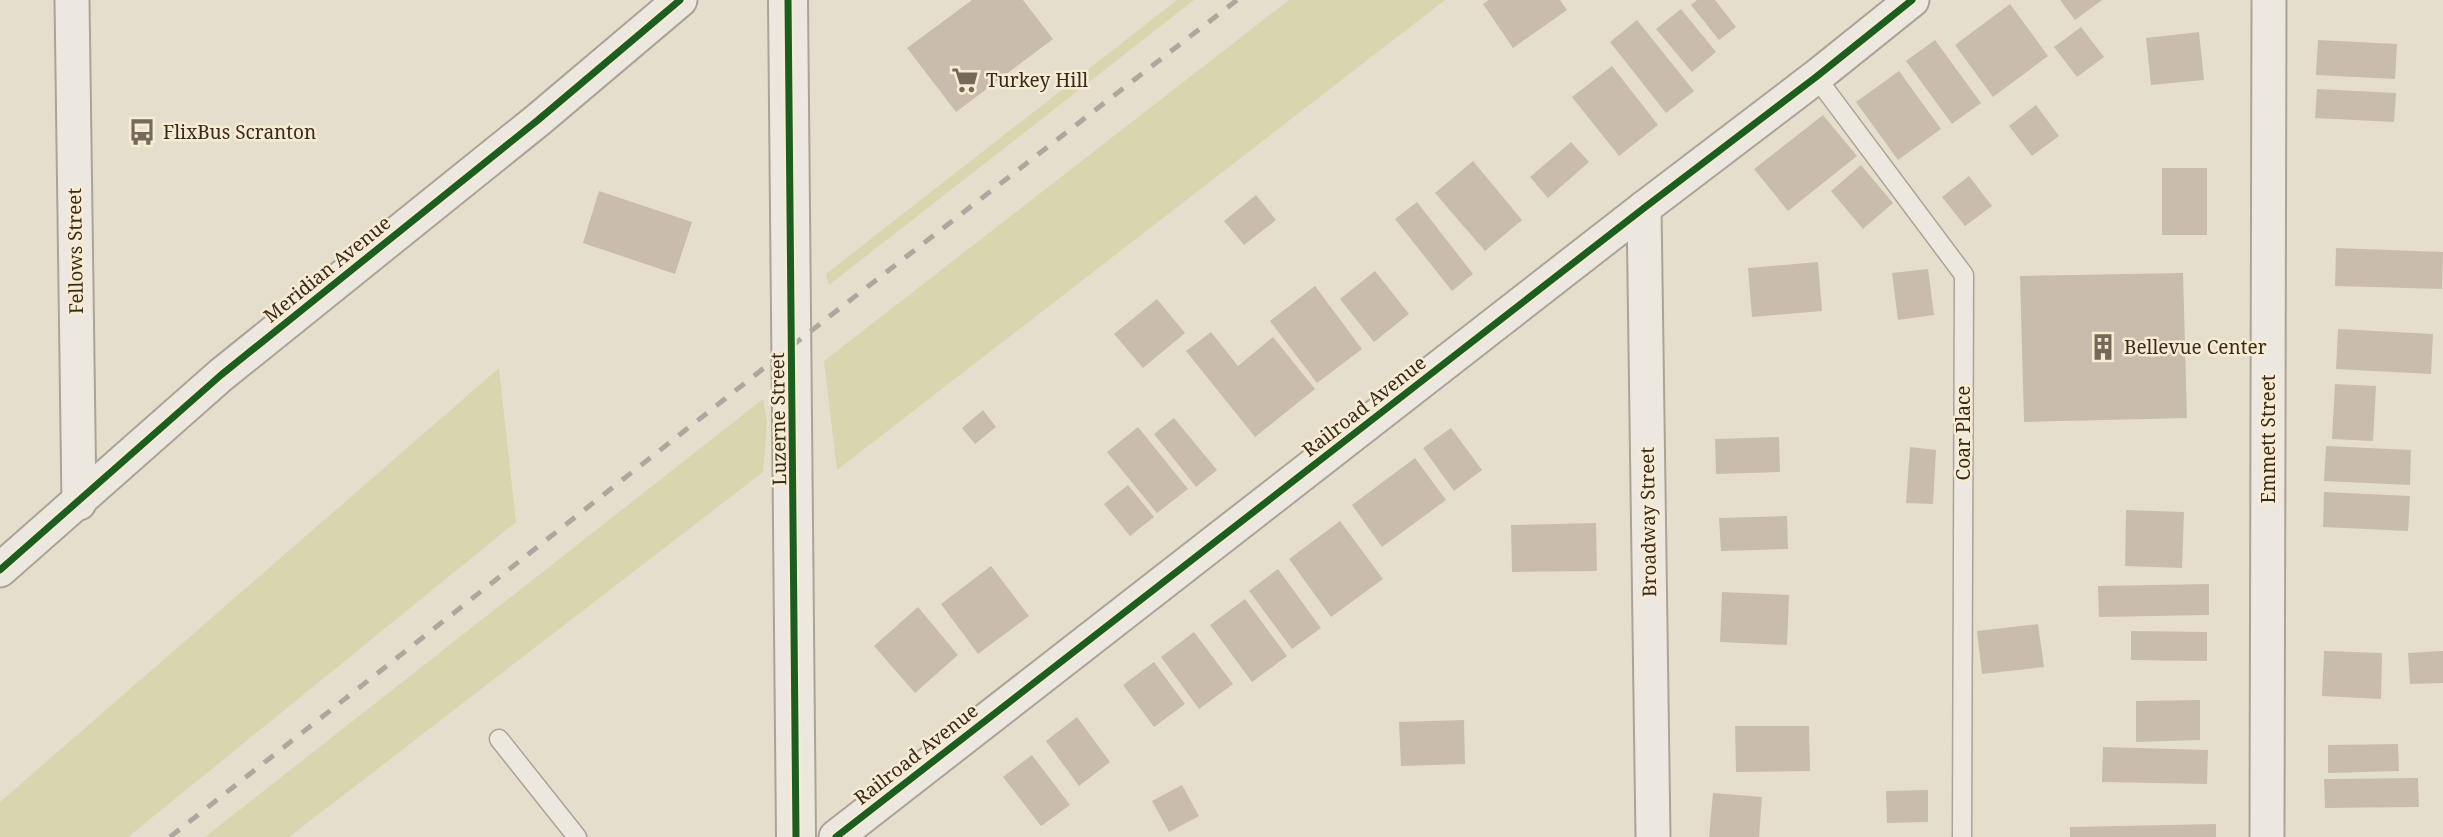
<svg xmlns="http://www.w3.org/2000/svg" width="2443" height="837" viewBox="0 0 2443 837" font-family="'Noto Serif',serif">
	<rect width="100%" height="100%" fill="#e6decc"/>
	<g fill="#d7d6ae">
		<polygon points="1177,0 1194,0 829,285 826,274"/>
		<polygon points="1289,0 1445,0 837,470 824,361"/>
		<polygon points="499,368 516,522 128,837 0,837 0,802"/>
		<polygon points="763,399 767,421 763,472 289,837 205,837"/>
	</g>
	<g fill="#cabcad">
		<polygon points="972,0 1023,0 1053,39 956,112 907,48"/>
		<polygon points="1489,0 1560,0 1567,10 1513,48 1483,4"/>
		<polygon points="1697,0 1715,0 1736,27 1719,40 1691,5"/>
		<polygon points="2060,0 2102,0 2075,20"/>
		<polygon points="2010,4 2048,56 1993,97 1955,45"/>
		<polygon points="1681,9 1716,52 1692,72 1656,29"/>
		<polygon points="1637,20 1694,91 1666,113 1610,42"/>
		<polygon points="2081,27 2104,57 2077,77 2054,47"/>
		<polygon points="2199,32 2204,80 2151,85 2146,38"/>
		<polygon points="1935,40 1981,103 1952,124 1906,61"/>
		<polygon points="2318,40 2397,44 2395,79 2316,75"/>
		<polygon points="1612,66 1658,125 1619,156 1572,97"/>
		<polygon points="1899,71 1941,129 1898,160 1856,102"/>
		<polygon points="2317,89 2396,93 2394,122 2315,118"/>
		<polygon points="2036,105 2059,136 2032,156 2009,126"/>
		<polygon points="1823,115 1857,156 1788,211 1754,169"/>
		<polygon points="1571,142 1589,162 1548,198 1530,177"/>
		<polygon points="1473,161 1522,220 1485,251 1435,193"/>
		<polygon points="1861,165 1893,203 1863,229 1831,191"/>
		<rect x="2162" y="168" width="45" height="67"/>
		<polygon points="1969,176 1992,206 1965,226 1942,197"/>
		<polygon points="599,191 692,222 675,274 583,243"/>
		<polygon points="1256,195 1276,220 1244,245 1224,221"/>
		<polygon points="1417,202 1473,274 1452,291 1395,219"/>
		<polygon points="2336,248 2443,252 2442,289 2335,286"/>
		<polygon points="1818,262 1822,311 1752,317 1748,268"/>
		<polygon points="1928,269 1934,315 1898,320 1892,273"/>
		<polygon points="1375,271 1409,314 1374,342 1340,299"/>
		<polygon points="2183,273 2187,418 2024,422 2020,276"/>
		<polygon points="1315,286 1362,349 1317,383 1270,321"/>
		<polygon points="1157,299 1185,333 1143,368 1114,334"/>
		<polygon points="2338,329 2433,334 2431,374 2336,369"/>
		<polygon points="1211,332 1238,366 1273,337 1315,389 1255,437 1186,351"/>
		<polygon points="2335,384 2376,386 2373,441 2332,439"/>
		<polygon points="983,410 996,427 975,444 962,428"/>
		<polygon points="1174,418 1217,470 1196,487 1154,434"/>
		<polygon points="1138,427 1188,489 1157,513 1107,452"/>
		<polygon points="1451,428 1482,470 1454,491 1423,448"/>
		<polygon points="1779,437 1780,472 1716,474 1715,439"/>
		<polygon points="2326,446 2411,450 2410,485 2324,481"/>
		<polygon points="1910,447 1936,450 1933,504 1906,503"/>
		<polygon points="1415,458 1446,500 1382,547 1352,505"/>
		<polygon points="1128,485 1154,517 1130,536 1104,504"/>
		<polygon points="2324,492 2410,496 2408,531 2323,527"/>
		<polygon points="2126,510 2184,512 2182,568 2125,566"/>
		<polygon points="1787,516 1788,549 1721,551 1719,518"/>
		<polygon points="1340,521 1383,579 1331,617 1289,559"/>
		<polygon points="1596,523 1597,571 1512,572 1511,525"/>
		<polygon points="991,566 1029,616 978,654 941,604"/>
		<polygon points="1278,569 1321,628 1292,649 1249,591"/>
		<polygon points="2209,584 2209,615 2099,617 2098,586"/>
		<polygon points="1722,592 1789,595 1787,645 1720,642"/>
		<polygon points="1245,599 1287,656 1252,682 1210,625"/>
		<polygon points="918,607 958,655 915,693 874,646"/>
		<polygon points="2038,624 2044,667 1982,674 1977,631"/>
		<polygon points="2131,631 2207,632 2207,661 2131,660"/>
		<polygon points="1194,632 1233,684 1199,709 1161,657"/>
		<polygon points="2324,651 2382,653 2381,699 2322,696"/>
		<polygon points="2443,651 2443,683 2410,684 2408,653"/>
		<polygon points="1154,662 1185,704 1154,727 1123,685"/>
		<polygon points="2200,700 2200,740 2136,742 2136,701"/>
		<polygon points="1077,717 1110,762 1079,786 1046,741"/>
		<polygon points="1464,720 1465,764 1401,766 1399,722"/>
		<polygon points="1735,726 1809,726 1810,771 1736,772"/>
		<polygon points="2398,744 2399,771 2328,773 2328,745"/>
		<polygon points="2103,747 2208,750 2207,784 2102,782"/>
		<polygon points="1032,755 1070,805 1041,826 1003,777"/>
		<polygon points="2418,778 2419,807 2325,808 2324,779"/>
		<polygon points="1182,785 1199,816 1169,832 1152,801"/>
		<polygon points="1928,790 1928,822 1887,823 1886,791"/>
		<polygon points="1713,793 1762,797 1759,837 1709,837"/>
		<polygon points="2216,824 2216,837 2070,837 2070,827"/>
	</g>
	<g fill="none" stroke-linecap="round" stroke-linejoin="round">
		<defs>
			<g id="service">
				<polyline points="1816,77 1964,275 1962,837"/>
				<polyline points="499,739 577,837"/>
			</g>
			<g id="minor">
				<polyline points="72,0 79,503"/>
				<polyline points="1644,208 1653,837"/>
				<polyline points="0,570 221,375 538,120 680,0"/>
				<polyline points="836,837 1644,208 1816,77 1912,0"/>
				<polyline points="2267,837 2269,0"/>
			</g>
			<path id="tertiary" d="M788 0C792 279 795 558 796 837"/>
		</defs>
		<use href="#service" stroke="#aba396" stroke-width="21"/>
		<use href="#minor" stroke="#aba396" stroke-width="37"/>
		<use href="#tertiary" stroke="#aba396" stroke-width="42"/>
		<use href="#service" stroke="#ede8df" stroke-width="18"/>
		<use href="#minor" stroke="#ede8df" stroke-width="33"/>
		<use href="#tertiary" stroke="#ede8df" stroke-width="38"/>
		<polyline stroke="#aca89f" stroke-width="5" stroke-dasharray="12 12" stroke-linecap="butt" points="170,837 835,312 1237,0"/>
		<defs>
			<g id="cycleway">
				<path d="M788 0C792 279 795 558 796 837"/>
				<polyline points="0,570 221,375 538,120 680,0"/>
				<polyline points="836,837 1644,208 1816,77 1912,0"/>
			</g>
		</defs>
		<use href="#cycleway" stroke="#f7ebd2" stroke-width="11"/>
		<use href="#cycleway" stroke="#1b5e20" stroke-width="7"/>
	</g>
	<defs>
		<symbol id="supermarket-bare" viewBox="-9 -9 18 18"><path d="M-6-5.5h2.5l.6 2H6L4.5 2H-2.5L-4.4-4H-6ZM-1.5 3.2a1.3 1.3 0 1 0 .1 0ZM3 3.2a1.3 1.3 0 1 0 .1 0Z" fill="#76695a" stroke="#f7ebd2" stroke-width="2.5" paint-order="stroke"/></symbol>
		<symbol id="bus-bare" viewBox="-9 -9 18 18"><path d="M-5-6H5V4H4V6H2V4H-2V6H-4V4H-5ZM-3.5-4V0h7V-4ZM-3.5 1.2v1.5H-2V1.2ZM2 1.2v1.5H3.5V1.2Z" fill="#76695a" stroke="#f7ebd2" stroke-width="2.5" paint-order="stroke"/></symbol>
		<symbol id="building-bare" viewBox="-9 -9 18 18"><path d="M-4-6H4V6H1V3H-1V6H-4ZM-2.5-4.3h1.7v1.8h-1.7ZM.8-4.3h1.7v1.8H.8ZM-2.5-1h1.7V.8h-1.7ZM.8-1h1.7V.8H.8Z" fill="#76695a" stroke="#f7ebd2" stroke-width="2.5" paint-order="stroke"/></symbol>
	</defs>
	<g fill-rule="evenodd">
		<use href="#supermarket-bare" x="946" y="61" width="38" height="38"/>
		<use href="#bus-bare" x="123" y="113" width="38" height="38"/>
		<use href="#building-bare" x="2084" y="328" width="38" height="38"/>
	</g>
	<g text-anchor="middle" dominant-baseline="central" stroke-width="5" stroke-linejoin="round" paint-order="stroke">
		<g font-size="19" fill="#3a2a1d" stroke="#f7ebd2" text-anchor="start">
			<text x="986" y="80">Turkey Hill</text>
			<text x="163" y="132">FlixBus Scranton</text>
			<text x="2124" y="347">Bellevue Center</text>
		</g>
		<g font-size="19" fill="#3a2a1d" stroke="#f7ebd2">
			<text transform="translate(75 251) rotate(-91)">Fellows Street</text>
			<text transform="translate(327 269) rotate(-39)">Meridian Avenue</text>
			<text transform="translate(1364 406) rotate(-38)">Railroad Avenue</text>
			<text transform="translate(778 419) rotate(-91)">Luzerne Street</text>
			<text transform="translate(1963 433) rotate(-90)">Coar Place</text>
			<text transform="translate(2268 439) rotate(-90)">Emmett Street</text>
			<text transform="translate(1648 522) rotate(-91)">Broadway Street</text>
			<text transform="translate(916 754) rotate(-38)">Railroad Avenue</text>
		</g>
	</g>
</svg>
